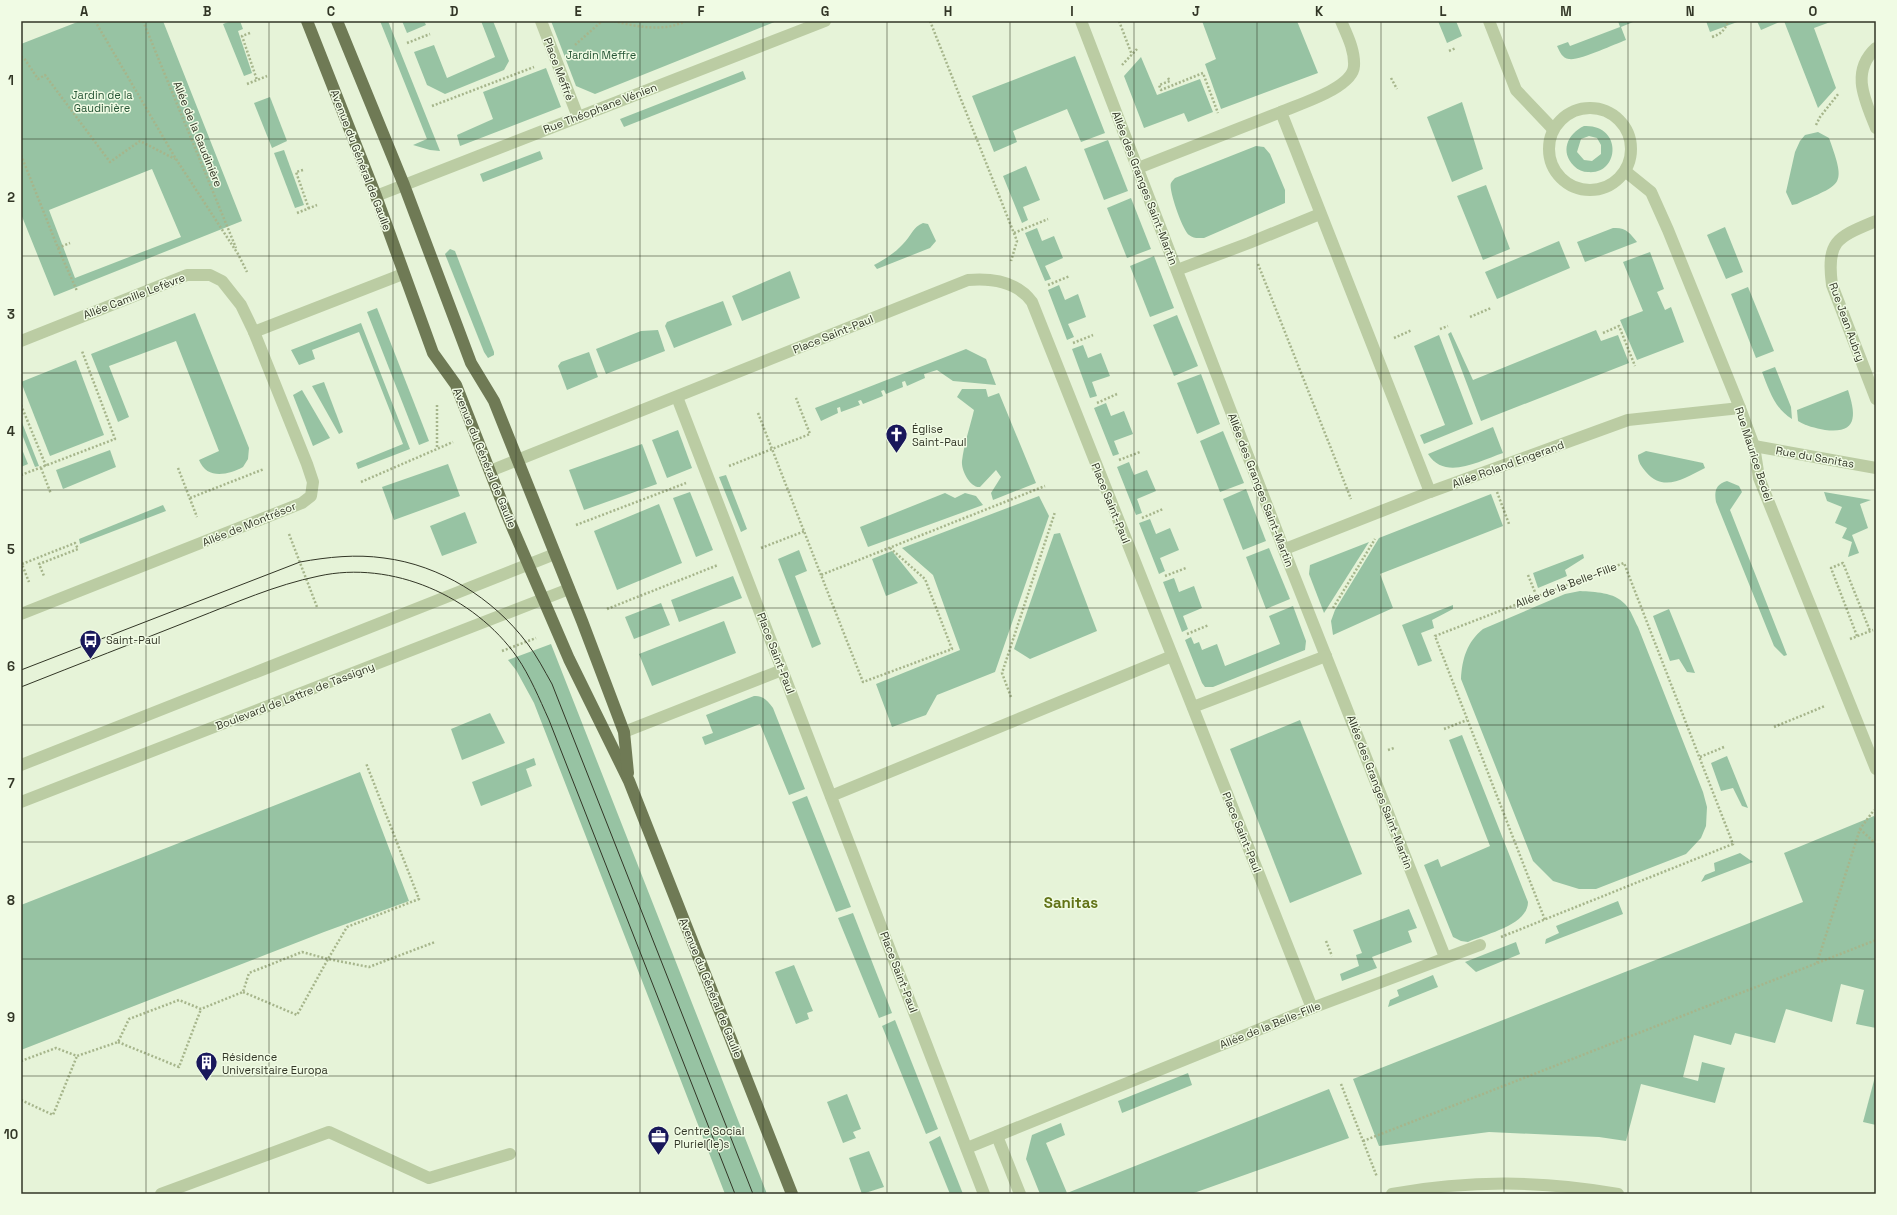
<svg xmlns="http://www.w3.org/2000/svg" width="1897" height="1215" viewBox="0 0 1897 1215" font-family="'Space Grotesk',sans-serif">
	<rect width="100%" height="100%" fill="#e6f3d8"/>
	<g fill="#97c3a3" fill-rule="evenodd">
		<path d="M80 21H163L242 221 54 296 21 214V44ZM152 169 181 237 75 278 49 210Z"/>
		<polygon points="231,21 240,21 243,29 238,31 252,73 244,76 223,24"/>
		<polygon points="380,21 388,21 440,151 430,150 413,145 427,139"/>
		<polygon points="402,21 424,21 426,25 407,33"/>
		<polygon points="481,21 493,21 509,61 504,70 445,94 427,85 414,52 434,45 447,78 495,57"/>
		<polygon points="551,21 777,21 595,94 576,86"/>
		<polygon points="1202,21 1297,21 1318,73 1221,109 1205,64 1216,59"/>
		<polygon points="1438,21 1456,21 1462,36 1447,43"/>
		<path d="M1618 21 1633 22 1621 27 1626 40C1615 44 1579 61 1569 59 1562 58 1560 52 1557 46L1568 42 1570 46 1620 27Z"/>
		<polygon points="1706,21 1740,21 1710,32"/>
		<polygon points="1757,21 1782,21 1761,30"/>
		<polygon points="1784,21 1833,21 1814,28 1836,88 1818,108"/>
		<polygon points="1075,56 1105,133 1081,142 1067,109 1013,131 1017,142 994,152 972,96"/>
		<polygon points="1141,57 1157,95 1200,79 1213,112 1188,122 1184,113 1144,128 1124,76"/>
		<polygon points="546,68 561,107 460,146 457,135 493,119 483,92"/>
		<polygon points="743,71 746,79 624,127 620,119"/>
		<polygon points="270,97 287,141 272,148 254,103"/>
		<polygon points="1462,102 1483,169 1452,182 1427,117"/>
		<path d="M1584 126C1623 124 1620 175 1588 172 1583 172 1578 170 1574 166 1560 152 1567 134 1584 126ZM1589 136 1597 138 1601 145V154L1592 161 1584 160 1577 152 1581 139Z"/>
		<path d="M1818 132 1829 138C1847 188 1842 183 1797 204L1792 205 1786 192 1795 152 1800 141 1805 135Z"/>
		<polygon points="1108,140 1128,191 1104,200 1084,149"/>
		<path d="M1256 146 1264 147 1270 154 1285 190V203L1204 238C1198 238 1194 239 1189 235 1183 231 1168 189 1171 183 1172 181 1174 179 1175 178Z"/>
		<polygon points="284,150 304,205 295,208 274,153"/>
		<polygon points="540,151 543,159 483,182 480,174"/>
		<polygon points="1026,166 1040,200 1023,207 1028,220 1022,223 1003,176"/>
		<polygon points="1486,185 1510,249 1483,260 1457,196"/>
		<polygon points="1131,198 1151,249 1127,258 1107,208"/>
		<path d="M923 223 928 224 936 241 930 248 877 269 874 265C885 259 895 253 903 244 911 236 913 227 923 223Z"/>
		<polygon points="1725,227 1743,272 1726,279 1707,235"/>
		<polygon points="1037,228 1042,241 1054,236 1063,258 1045,266 1051,279 1045,281 1025,233"/>
		<path d="M1613 228C1626 227 1630 233 1637 242L1585 262 1577 242Z"/>
		<polygon points="1559,241 1570,268 1497,299 1485,272"/>
		<polygon points="450,249 455,251 494,352 494,355 488,358 484,352 445,254"/>
		<polygon points="1650,252 1664,289 1657,292 1665,310 1671,307 1684,342 1637,360 1620,320 1643,311 1623,262"/>
		<polygon points="1154,256 1174,308 1150,317 1130,266"/>
		<polygon points="790,271 800,298 742,321 732,296"/>
		<polygon points="1059,285 1065,300 1078,294 1086,317 1068,324 1074,337 1067,340 1048,290"/>
		<polygon points="1748,287 1774,351 1756,358 1731,294"/>
		<polygon points="723,301 732,325 674,348 665,326 667,322"/>
		<polygon points="377,308 429,441 419,445 367,312"/>
		<path d="M195 313 249 448 248 459 243 467C228 475 207 480 199 460L219 451 176 341 109 366 129 417 118 422 91 354Z"/>
		<polygon points="1177,315 1198,366 1174,376 1153,325"/>
		<polygon points="361,323 410,449 358,469 356,463 403,444 359,332 312,350 315,359 299,365 291,350"/>
		<polygon points="658,330 665,351 606,374 596,349 641,331"/>
		<polygon points="1596,330 1601,341 1618,335 1629,363 1481,421 1448,334 1451,332 1473,380"/>
		<polygon points="1439,335 1473,424 1424,444 1420,435 1445,425 1414,346"/>
		<polygon points="1083,345 1088,358 1101,353 1110,376 1092,382 1097,396 1090,398 1072,349"/>
		<polygon points="966,349 986,359 996,385 953,381 937,370 924,374 925,378 907,386 905,381 902,382 903,387 886,394 884,390 881,391 883,396 863,404 861,400 858,401 860,405 841,412 840,407 837,408 838,413 821,421 815,408"/>
		<polygon points="589,352 598,377 567,390 558,366 561,362"/>
		<polygon points="76,360 104,435 50,456 21,382"/>
		<path d="M1775 367 1791 407 1792 419C1775 409 1769 390 1762 372Z"/>
		<polygon points="1201,374 1220,424 1197,434 1177,383"/>
		<polygon points="324,382 343,432 339,434 312,386"/>
		<path d="M962 389H986L988 397 999 393 1036 483 993 500 991 493 1001 477 996 470 980 487C970 488 961 470 962 461 964 444 970 427 974 410L957 397Z"/>
		<polygon points="302,390 330,438 313,446 293,395"/>
		<path d="M1848 390C1856 415 1858 434 1825 430 1815 428 1806 426 1798 421L1797 410Z"/>
		<polygon points="1106,403 1111,416 1124,411 1133,434 1114,441 1119,454 1113,456 1094,408"/>
		<polygon points="21,420 39,466 35,467 21,432"/>
		<path d="M1493 427 1503 453C1479 461 1445 481 1428 454Z"/>
		<polygon points="678,430 692,468 667,478 652,440"/>
		<polygon points="1223,431 1244,483 1220,492 1200,441"/>
		<polygon points="642,444 657,484 584,510 569,470"/>
		<polygon points="21,447 28,464 21,467"/>
		<polygon points="110,450 116,467 63,489 56,470"/>
		<path d="M1646 451 1703 463 1705 468C1684 478 1664 493 1646 472 1641 466 1638 462 1638 455Z"/>
		<polygon points="1129,462 1134,475 1147,470 1156,491 1137,499 1142,513 1136,515 1117,467"/>
		<polygon points="448,464 460,496 394,520 382,487"/>
		<polygon points="726,475 747,529 741,532 719,477"/>
		<path d="M1727 481 1739 486 1742 492 1730 510 1787 655 1784 656 1774 646 1716 502C1714 491 1716 484 1727 481Z"/>
		<polygon points="1246,489 1266,541 1243,550 1223,499"/>
		<polygon points="690,492 713,550 696,557 673,498"/>
		<polygon points="1824,492 1871,500 1860,504 1868,528 1852,535 1859,553 1848,557 1852,542 1842,538 1847,528 1835,523 1842,507 1827,501"/>
		<polygon points="945,493 955,498 965,493 976,496 983,505 868,547 860,527"/>
		<polygon points="1491,494 1503,526 1380,574 1393,608 1333,635 1331,621 1335,610 1379,538"/>
		<polygon points="1039,496 1049,516 995,672 937,695 926,715 892,727 876,684 960,650 933,575 902,548"/>
		<polygon points="659,504 682,563 617,590 594,531"/>
		<polygon points="163,505 166,511 80,544 79,539"/>
		<polygon points="465,512 477,543 442,556 430,526"/>
		<polygon points="1150,519 1156,534 1170,528 1179,550 1160,558 1165,571 1159,574 1139,523"/>
		<polygon points="1060,533 1097,631 1030,659 1014,649 1054,534"/>
		<polygon points="1369,542 1324,613 1309,574 1310,565"/>
		<polygon points="1269,548 1290,599 1266,609 1246,557"/>
		<polygon points="799,550 807,571 795,576 821,644 812,648 778,559"/>
		<polygon points="892,551 918,583 886,596 872,559"/>
		<polygon points="1583,554 1584,558 1565,570 1567,576 1538,588 1533,573"/>
		<polygon points="733,576 742,598 679,622 671,600"/>
		<polygon points="1174,578 1179,592 1194,586 1202,608 1183,616 1188,629 1182,632 1163,582"/>
		<path d="M1580 591C1595 592 1614 592 1625 604 1631 610 1634 620 1638 627L1703 792 1707 807 1706 826 1701 838 1686 854 1596 889H1579L1553 881 1533 861 1461 679C1462 659 1467 642 1483 629L1565 594Z"/>
		<polygon points="661,603 670,625 634,639 625,617"/>
		<polygon points="1453,605 1453,609 1432,620 1434,628 1421,633 1432,661 1418,666 1402,625"/>
		<polygon points="1293,606 1306,641 1305,650 1213,687 1205,687 1202,683 1185,640 1191,637 1194,644 1199,642 1202,650 1217,644 1225,666 1280,644 1269,616"/>
		<polygon points="1669,609 1695,673 1687,672 1679,659 1670,661 1653,616"/>
		<polygon points="724,621 736,653 652,686 639,654"/>
		<polygon points="551,644 767,1194 725,1194 534,703 516,670 508,660"/>
		<path d="M754 696C763 695 768 701 773 708L805 789 789 795 760 724 705 745 702 737 713 733 706 715Z"/>
		<polygon points="490,713 505,743 462,760 451,729"/>
		<polygon points="1300,720 1362,874 1290,903 1230,749"/>
		<path d="M1462 735 1528 902C1528 925 1486 934 1468 942L1461 941 1453 937 1424 865 1438 859 1441 867 1490 846 1449 740Z"/>
		<polygon points="1727,756 1748,808 1742,806 1733,788 1721,791 1711,763"/>
		<polygon points="534,758 536,765 526,769 532,786 481,806 472,782"/>
		<polygon points="360,772 409,901 324,932 21,1050 21,905"/>
		<polygon points="807,796 851,907 836,912 792,802"/>
		<polygon points="1874,816 1876,821 1876,1028 1856,1024 1864,990 1841,984 1832,1022 1786,1009 1775,1043 1735,1033 1731,1045 1694,1035 1683,1077 1698,1081 1702,1062 1725,1068 1715,1103 1641,1084 1626,1141 1599,1137 1489,1132 1379,1146 1353,1079 1803,902 1784,853"/>
		<polygon points="1740,853 1753,862 1701,882 1705,875 1715,871 1714,863"/>
		<polygon points="1618,901 1623,914 1545,944 1546,939 1559,933 1556,926"/>
		<polygon points="1409,909 1417,928 1408,931 1412,942 1372,957 1377,968 1342,981 1340,974 1359,966 1356,955 1362,953 1353,930"/>
		<polygon points="853,913 892,1013 879,1018 838,918"/>
		<polygon points="1516,942 1520,954 1476,972 1465,962"/>
		<polygon points="794,965 813,1011 807,1013 809,1019 796,1024 775,972"/>
		<polygon points="1433,975 1438,987 1388,1007 1390,1000 1399,996 1397,990"/>
		<polygon points="895,1020 938,1129 926,1134 882,1026"/>
		<polygon points="1188,1073 1192,1085 1122,1113 1118,1101"/>
		<polygon points="1876,1073 1876,1125 1863,1122"/>
		<polygon points="1329,1089 1349,1138 1191,1194 1040,1194 1026,1159 1032,1135 1061,1123 1065,1135 1046,1143 1067,1193"/>
		<polygon points="847,1094 861,1129 853,1132 856,1138 843,1143 827,1102"/>
		<polygon points="940,1136 963,1194 950,1194 929,1142"/>
		<polygon points="869,1151 884,1187 862,1194 849,1158"/>
	</g>
	<g fill="none" stroke-linecap="round" stroke-linejoin="round">
		<g stroke="#a6b58b" stroke-width="2.5" stroke-dasharray="2 2" stroke-linecap="butt">
			<polyline points="95,21 176,159 238,254 247,272"/>
			<polyline points="143,21 236,248"/>
			<path d="M614 21C637 27 664 32 686 21"/>
			<polyline points="930,21 1017,241 1011,261"/>
			<polyline points="1119,21 1132,55"/>
			<polyline points="250,33 242,36 257,80"/>
			<path d="M1712 37C1721 34 1725 30 1728 21"/>
			<polyline points="407,43 430,34"/>
			<polyline points="575,45 602,21"/>
			<polyline points="1449,51 1456,48"/>
			<polyline points="21,57 24,58 38,79 45,75 110,162 140,141 175,159"/>
			<polyline points="1122,65 1137,49"/>
			<polyline points="1168,78 1170,81 1159,85 1161,90 1203,73 1218,113"/>
			<polyline points="1391,78 1397,89"/>
			<polyline points="247,84 267,76"/>
			<polyline points="432,106 534,67"/>
			<polyline points="1816,125 1820,117 1839,93"/>
			<polyline points="21,155 58,248 70,243"/>
			<polyline points="303,170 296,172 309,209"/>
			<polyline points="297,213 317,205"/>
			<polyline points="1014,233 1048,219"/>
			<polyline points="58,248 77,291"/>
			<polyline points="1258,264 1351,499"/>
			<polyline points="1048,285 1070,276"/>
			<polyline points="1470,317 1491,308"/>
			<polyline points="1440,329 1448,326"/>
			<polyline points="1603,333 1619,326 1635,366"/>
			<polyline points="1394,338 1412,330"/>
			<polyline points="1073,343 1093,335"/>
			<polyline points="1097,403 1117,394"/>
			<polyline points="21,405 46,466"/>
			<polyline points="437,405 437,449"/>
			<polyline points="758,413 821,575"/>
			<polyline points="1119,460 1140,452"/>
			<polyline points="729,466 810,434 796,398"/>
			<polyline points="41,468 51,494"/>
			<polyline points="178,468 197,517"/>
			<polyline points="21,475 115,439 82,351"/>
			<polyline points="361,482 453,442"/>
			<polyline points="1497,492 1509,524"/>
			<polyline points="190,498 264,469"/>
			<polyline points="1142,518 1163,509"/>
			<polyline points="576,525 686,483"/>
			<polyline points="289,534 317,607"/>
			<polyline points="761,548 805,531"/>
			<polyline points="890,548 925,579 952,649 863,682 821,575 1045,486"/>
			<polyline points="21,562 29,582"/>
			<polyline points="22,564 75,543 78,549 39,564 44,576"/>
			<polyline points="1528,575 1537,597"/>
			<polyline points="1165,576 1186,568"/>
			<polyline points="1333,608 1375,539"/>
			<polyline points="607,609 718,565"/>
			<polyline points="1187,634 1209,625"/>
			<polyline points="1857,636 1831,568 1843,563 1870,631"/>
			<polyline points="1850,639 1873,630"/>
			<polyline points="502,651 536,638"/>
			<polyline points="1011,697 1002,673 1055,512"/>
			<polyline points="1774,727 1825,706"/>
			<polyline points="1444,729 1467,720"/>
			<polyline points="1388,750 1394,748"/>
			<polyline points="1700,757 1724,747"/>
			<polyline points="1860,829 1876,844"/>
			<polyline points="1501,937 1733,844 1624,563 1435,636 1545,920"/>
			<polyline points="1326,941 1332,956"/>
			<polyline points="1817,963 1860,829 1874,810"/>
			<polyline points="243,992 297,1015 328,959 369,967 435,942"/>
			<polyline points="118,1042 179,1067 201,1009"/>
			<polyline points="21,1061 56,1048 77,1056 118,1042 129,1019 179,1000 201,1009 243,992 249,973 302,952 328,959 347,927 419,899 366,763"/>
			<polyline points="1341,1084 1377,1177"/>
			<polyline points="21,1100 53,1115 77,1056"/>
			<polyline points="1363,1141 1876,940"/>
		</g>
		<g stroke="#bbcca3" stroke-width="12">
			<polyline points="541,21 578,117"/>
			<polyline points="1081,21 1291,568 1445,957"/>
			<path d="M1341 21C1347 35 1355 50 1354 66 1353 88 1299 104 1281 112L1430 492"/>
			<polyline points="1489,21 1516,90 1553,129"/>
			<path d="M1876 48C1850 72 1865 100 1876 128"/>
			<circle cx="1590" cy="149" r="41"/>
			<polyline points="1138,168 1281,112"/>
			<polyline points="1625,171 1651,192 1668,230 1740,408 1754,446 1759,478 1876,769"/>
			<polyline points="376,196 825,21"/>
			<path d="M1876 221C1838 237 1826 240 1832 285L1876 399"/>
			<polyline points="1177,270 1249,243 1320,214"/>
			<polyline points="254,332 403,274"/>
			<polyline points="21,341 187,275 210,275 222,281 241,305 254,332 307,464 313,482 311,496 302,503 21,614"/>
			<polyline points="677,397 984,1194"/>
			<polyline points="1754,446 1876,468"/>
			<path d="M490 471 968 280C992 278 1017 281 1032 302L1312 1008"/>
			<polyline points="1285,549 1430,492 1628,420 1740,408"/>
			<polyline points="1193,707 1326,656"/>
			<polyline points="624,732 782,670"/>
			<polyline points="21,765 555,554"/>
			<polyline points="831,796 1172,656"/>
			<polyline points="21,802 569,589"/>
			<polyline points="997,1136 1020,1194"/>
			<polyline points="967,1148 1312,1008 1480,945"/>
			<polyline points="161,1194 329,1132 429,1178 510,1154"/>
			<path d="M1392 1194C1468 1180 1542 1180 1618 1194"/>
		</g>
		<g stroke="#6f7a55" stroke-width="12">
			<polyline points="307,21 376,196 433,353 456,385 507,515 569,659 629,781 792,1194"/>
			<polyline points="337,21 404,185 471,363 494,401 582,621 624,732 628,773"/>
		</g>
		<g stroke="#323626" stroke-width="1">
			<path d="M21 670 300 562C328 557 356 554 384 558 440 565 493 598 527 643 537 656 544 670 552 684L753 1194"/>
			<path d="M21 687C79 664 136 642 194 619 235 603 275 585 319 576 392 560 474 596 517 657 530 676 539 698 549 720L735 1194"/>
		</g>
	</g>
	<path fill="none" stroke="#323626" stroke-width="1" stroke-opacity="0.55" d="M146 21V1194M269 21V1194M393 21V1194M516 21V1194M640 21V1194M763 21V1194M887 21V1194M1010 21V1194M1134 21V1194M1257 21V1194M1381 21V1194M1504 21V1194M1628 21V1194M1751 21V1194M21 139H1876M21 256H1876M21 373H1876M21 490H1876M21 608H1876M21 725H1876M21 842H1876M21 959H1876M21 1076H1876"/>
	<defs>
		<symbol id="church-pin" viewBox="-11 -11 22 30"><path d="M0 17L-7.5 6A9.5 9.5 0 1 1 7.5 6Z" fill="#19185b" stroke="#f0fbe4"/><path d="M-1.2-6h2.4v3.5h3.3v2.4h-3.3V6h-2.4V-.1h-3.3v-2.4h3.3Z" fill="#fff"/></symbol>
		<symbol id="bus-pin" viewBox="-11 -11 22 30"><path d="M0 17L-7.5 6A9.5 9.5 0 1 1 7.5 6Z" fill="#19185b" stroke="#f0fbe4"/><path d="M-5-6H5V4H4V6H2V4H-2V6H-4V4H-5ZM-3.5-4V0h7V-4ZM-3.5 1.2v1.5H-2V1.2ZM2 1.2v1.5H3.5V1.2Z" fill="#fff"/></symbol>
		<symbol id="building-pin" viewBox="-11 -11 22 30"><path d="M0 17L-7.5 6A9.5 9.5 0 1 1 7.5 6Z" fill="#19185b" stroke="#f0fbe4"/><path d="M-4-6H4V6H1V3H-1V6H-4ZM-2.5-4.3h1.7v1.8h-1.7ZM.8-4.3h1.7v1.8H.8ZM-2.5-1h1.7V.8h-1.7ZM.8-1h1.7V.8H.8Z" fill="#fff"/></symbol>
		<symbol id="office-pin" viewBox="-11 -11 22 30"><path d="M0 17L-7.5 6A9.5 9.5 0 1 1 7.5 6Z" fill="#19185b" stroke="#f0fbe4"/><path d="M-6-3h4V-5.5h4V-3h4V5H-6ZM-1-4.5V-3h2v-1.5ZM-6 0V1H6V0Z" fill="#fff"/></symbol>
	</defs>
	<g fill-rule="evenodd">
		<use href="#church-pin" x="884" y="422" width="25" height="34"/>
		<use href="#bus-pin" x="78" y="628" width="25" height="34"/>
		<use href="#building-pin" x="194" y="1050" width="25" height="34"/>
		<use href="#office-pin" x="646" y="1124" width="25" height="34"/>
	</g>
	<g text-anchor="middle" dominant-baseline="central" stroke-width="3" stroke-linejoin="round" paint-order="stroke">
		<g font-size="11" fill="#275636" stroke="#f0fbe4">
			<text x="601" y="55">Jardin Meffre</text>
			<text x="102" y="95">Jardin de la<tspan x="102" dy="13">Gaudinière</tspan></text>
		</g>
		<g font-size="11" fill="#323626" stroke="#f0fbe4">
			<text transform="translate(559 69) rotate(69)">Place Meffré</text>
			<text transform="translate(600 108) rotate(-21)">Rue Théophane Vénien</text>
			<text transform="translate(198 134) rotate(68)">Allée de la Gaudinière</text>
			<text transform="translate(361 160) rotate(69)">Avenue du Général de Gaulle</text>
			<text transform="translate(1145 188) rotate(69)">Allée des Granges Saint-Martin</text>
			<text transform="translate(134 296) rotate(-21)">Allée Camille Lefèvre</text>
			<text transform="translate(1847 322) rotate(70)">Rue Jean Aubry</text>
			<text transform="translate(833 334) rotate(-22)">Place Saint-Paul</text>
			<text transform="translate(1754 454) rotate(72)">Rue Maurice Bedel</text>
			<text transform="translate(1815 457) rotate(10)">Rue du Sanitas</text>
			<text transform="translate(485 458) rotate(68)">Avenue du Général de Gaulle</text>
			<text transform="translate(1508 464) rotate(-20)">Allée Roland Engerand</text>
			<text transform="translate(1261 490) rotate(69)">Allée des Granges Saint-Martin</text>
			<text transform="translate(1111 503) rotate(68)">Place Saint-Paul</text>
			<text transform="translate(249 524) rotate(-22)">Allée de Montrésor</text>
			<text transform="translate(1566 585) rotate(-21)">Allée de la Belle-Fille</text>
			<text transform="translate(776 653) rotate(69)">Place Saint-Paul</text>
			<text transform="translate(295 696) rotate(-21)">Boulevard de Lattre de Tassigny</text>
			<text transform="translate(1380 792) rotate(69)">Allée des Granges Saint-Martin</text>
			<text transform="translate(1242 832) rotate(68)">Place Saint-Paul</text>
			<text transform="translate(899 972) rotate(69)">Place Saint-Paul</text>
			<text transform="translate(711 988) rotate(68)">Avenue du Général de Gaulle</text>
			<text transform="translate(1270 1025) rotate(-22)">Allée de la Belle-Fille</text>
		</g>
		<g font-size="11" fill="#323626" stroke="#f0fbe4" text-anchor="start">
			<text x="912" y="429">Église<tspan x="912" dy="13">Saint-Paul</tspan></text>
			<text x="106" y="640">Saint-Paul</text>
			<text x="222" y="1057">Résidence<tspan x="222" dy="13">Universitaire Europa</tspan></text>
			<text x="674" y="1131">Centre Social<tspan x="674" dy="13">Pluriel(le)s</tspan></text>
		</g>
		<g font-size="15" font-weight="bold" fill="#627317" stroke="#f0fbe4">
			<text x="1071" y="902">Sanitas</text>
		</g>
	</g>
	<rect width="1897" height="1215" fill="none" stroke="#f0fbe4" stroke-width="44"/>
	<rect x="22" y="22" width="1853" height="1171" fill="none" stroke="#323626" stroke-width="1.5"/>
	<g font-size="13" text-anchor="middle" font-weight="bold" fill="#323626">
		<text x="84" y="16">A</text>
		<text x="207" y="16">B</text>
		<text x="331" y="16">C</text>
		<text x="454" y="16">D</text>
		<text x="578" y="16">E</text>
		<text x="701" y="16">F</text>
		<text x="825" y="16">G</text>
		<text x="948" y="16">H</text>
		<text x="1072" y="16">I</text>
		<text x="1196" y="16">J</text>
		<text x="1319" y="16">K</text>
		<text x="1443" y="16">L</text>
		<text x="1566" y="16">M</text>
		<text x="1690" y="16">N</text>
		<text x="1813" y="16">O</text>
		<text x="11" y="85">1</text>
		<text x="11" y="202">2</text>
		<text x="11" y="319">3</text>
		<text x="11" y="436">4</text>
		<text x="11" y="554">5</text>
		<text x="11" y="671">6</text>
		<text x="11" y="788">7</text>
		<text x="11" y="905">8</text>
		<text x="11" y="1022">9</text>
		<text x="11" y="1139">10</text>
	</g>
</svg>
